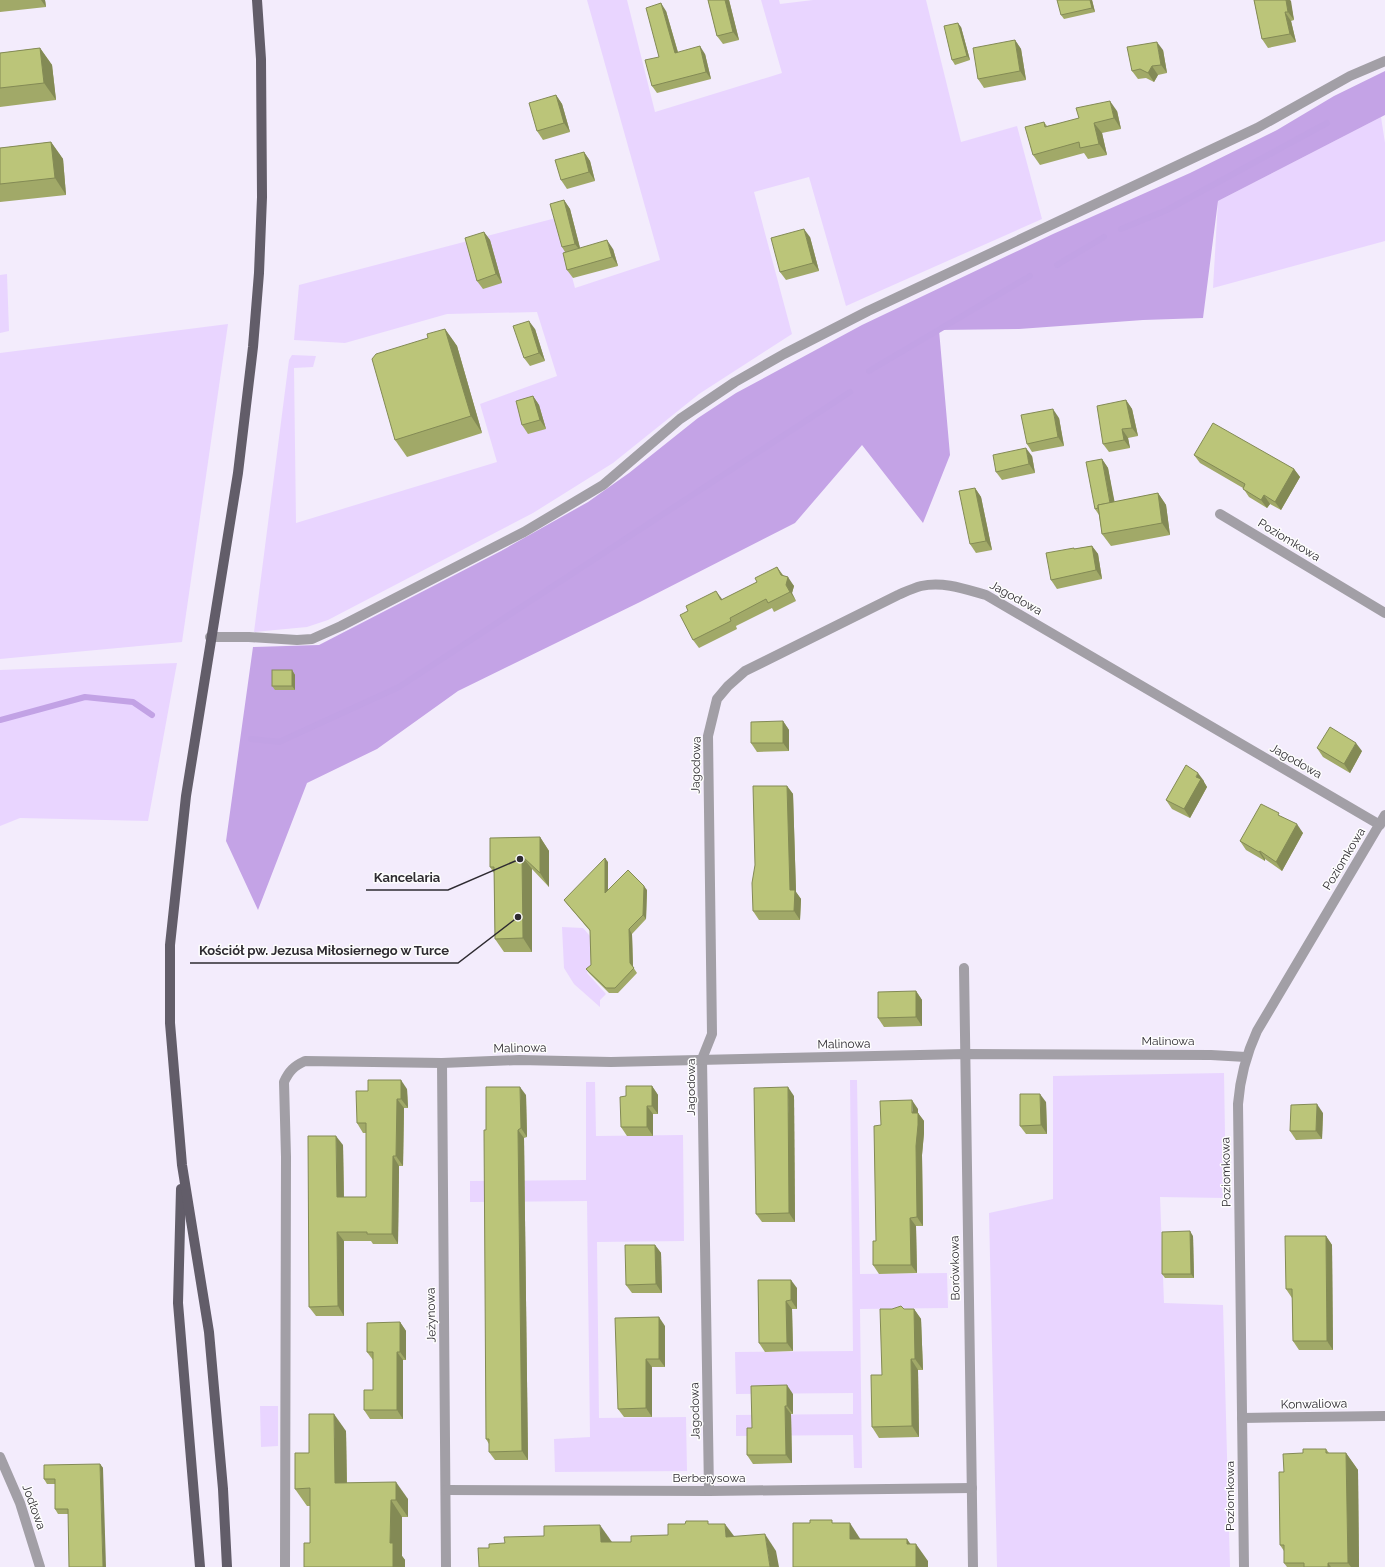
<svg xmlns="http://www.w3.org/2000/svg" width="1385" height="1567" viewBox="0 0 1385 1567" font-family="Raleway,sans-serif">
	<rect width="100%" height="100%" fill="#f3ecfc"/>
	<g fill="#e9d5ff">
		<polygon points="587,0 627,0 655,112 782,73 761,0 779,0 780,4 813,0 926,0 961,142 1017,126 1042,219 846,306 809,177 754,192 792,334 699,394 613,463 533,513 328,620 307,627 254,632 289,360 292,355 316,356 313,367 294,368 296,523 497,462 480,404 557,376 537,312 447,314 345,343 294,340 299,285 556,218 575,288 660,260"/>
		<polygon points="1381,117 1385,143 1385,241 1213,288 1218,201"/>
		<polygon points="7,274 9,331 0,333 0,275"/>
		<polygon points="228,324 182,642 0,659 0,353"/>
		<polygon points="177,663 148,821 20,818 0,826 0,670"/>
		<polygon points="562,927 583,928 590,936 591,965 587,973 606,994 600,1000 600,1007 574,984 564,968"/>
		<polygon points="1224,1073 1226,1198 1160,1197 1164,1303 1223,1305 1230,1567 997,1567 989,1213 1053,1199 1053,1076"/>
		<polygon points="850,1080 857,1080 860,1274 947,1273 948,1308 860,1309 862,1468 854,1468 853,1435 736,1436 736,1415 853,1414 853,1393 736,1394 735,1352 853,1351"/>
		<polygon points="586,1082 595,1082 596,1136 683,1135 684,1241 597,1242 599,1418 686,1417 687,1471 555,1472 554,1439 590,1437 587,1201 470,1202 470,1181 586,1180"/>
		<polygon points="260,1406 278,1406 278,1446 261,1447"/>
	</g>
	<polygon fill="#c4a3e6" points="1385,71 1385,115 1218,201 1203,318 1143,320 1019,329 939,330 950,455 923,523 862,445 795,523 640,602 458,691 377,749 307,783 258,910 226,841 253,647 319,645 501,551 588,502 629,473 698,418 736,393 862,325 1053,234 1190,173 1277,130 1334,96"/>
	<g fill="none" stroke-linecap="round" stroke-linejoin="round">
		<g stroke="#c2a2e5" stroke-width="6">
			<polyline points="1121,229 1167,210 1327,123"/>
			<polyline points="1057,265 1104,237"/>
			<polyline points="869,371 1030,276"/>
			<polyline points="0,720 85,697 133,702 152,715"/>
			<polyline points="251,739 279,742 399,687 850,392"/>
		</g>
		<g stroke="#a29fa6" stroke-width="10">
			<polyline points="1220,514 1385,613"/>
			<polyline points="210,637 249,637 297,640 312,639 341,626 524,532 603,485 680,419 735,382 784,354 868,311 1257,128 1350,76 1385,61"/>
			<polyline points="964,968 973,1567"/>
			<polyline points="442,1063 446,1567"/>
			<polyline points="1242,1418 1385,1416"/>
			<polyline points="0,1457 20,1503 40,1567"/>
			<polyline points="446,1490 709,1491 972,1488"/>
			<path d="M709 1491 702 1059 712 1034 708 736 717 699 728 686 745 671 898 595C905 592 913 588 921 586 943 581 965 589 986 595L1380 825"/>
			<path d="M285 1567 286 1157 284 1082C289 1071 294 1066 305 1061L442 1063 519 1060 611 1062 965 1054 1211 1055 1246 1057"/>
			<path d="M1244 1567 1238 1104C1240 1078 1246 1055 1257 1031L1385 815"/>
		</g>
		<g stroke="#625d69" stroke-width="10">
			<polyline points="181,1189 178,1303 200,1567"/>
			<polyline points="227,1567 223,1489 209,1332 182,1165 170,1023 170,945 186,796 238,473 253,347 259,273 262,197 261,59 257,0"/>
		</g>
	</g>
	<g fill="#a1a968">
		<polygon points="0,0 45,0 46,7 0,12"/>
		<polygon points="708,0 729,0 739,40 723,44 717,36"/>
		<polygon points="1092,0 1095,12 1064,19 1061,15"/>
		<polygon points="1254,0 1290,0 1294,20 1291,21 1296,42 1268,48 1262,39"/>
		<polygon points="666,11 678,52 705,54 711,79 657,93 652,86 659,57"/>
		<polygon points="961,27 970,60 955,65 952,60"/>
		<polygon points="1015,40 1021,49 1026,80 984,88 978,79"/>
		<polygon points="40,48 52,65 56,100 0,107 0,53"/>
		<polygon points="1163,50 1167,73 1158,75 1154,82 1146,78 1138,79 1132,71"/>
		<polygon points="556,95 562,104 570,132 543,140 537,131"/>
		<polygon points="1117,111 1121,129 1102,133 1107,155 1088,159 1084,153 1040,165 1033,155 1044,122 1047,126"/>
		<polygon points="51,142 63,159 66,195 0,202 0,148"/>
		<polygon points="584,152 590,161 595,181 567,189 561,180"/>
		<polygon points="564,200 570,209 580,248 613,249 618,266 573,278 567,270 565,252 562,247"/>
		<polygon points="484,232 490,240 502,283 483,289 477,281"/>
		<polygon points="810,237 819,271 786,280 780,272"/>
		<polygon points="445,329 457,346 482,433 407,457 395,440 428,338"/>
		<polygon points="535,329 545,361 530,366 524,358"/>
		<polygon points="533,396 539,405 546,429 528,434 522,425"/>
		<polygon points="1126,400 1132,409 1138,436 1128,438 1130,448 1109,452 1103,444"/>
		<polygon points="1059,418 1064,446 1032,452 1027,444"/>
		<polygon points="1194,455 1294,469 1300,477 1281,510 1270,504 1267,508 1249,497 1243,488 1200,463"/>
		<polygon points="1032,456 1035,473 1002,480 996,472"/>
		<polygon points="1102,459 1108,468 1114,502 1158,493 1166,505 1170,535 1111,546 1102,534 1099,515 1095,509"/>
		<polygon points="975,488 981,497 992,550 976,553 970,544"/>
		<polygon points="1092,546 1098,554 1102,579 1057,589 1051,580 1074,549"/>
		<polygon points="777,567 783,575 794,586 792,593 796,601 774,612 772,608 736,626 737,629 699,648 693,640 688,611 722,600 757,582"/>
		<polygon points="292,670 295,675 295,690 275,690 272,686"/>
		<polygon points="783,721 789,730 789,751 757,752 751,743"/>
		<polygon points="1317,748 1362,751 1350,773 1323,757"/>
		<polygon points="1204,781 1204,782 1207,787 1190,818 1172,809 1166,800"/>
		<polygon points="787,786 793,794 796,892 801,899 800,920 759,920 753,911"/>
		<polygon points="1281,816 1303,833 1282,871 1265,859 1265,861 1246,850 1240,841"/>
		<polygon points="540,837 549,851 549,887 532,869 532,952 504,952 495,939 494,873 490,867"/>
		<polygon points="608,862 608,890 647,890 646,919 632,934 633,967 637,973 618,993 609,993 589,973 586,969 591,965 590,931 567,904 564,900"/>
		<polygon points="916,991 922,1000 922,1026 884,1027 878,1018"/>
		<polygon points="652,1086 658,1095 658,1114 653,1114 653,1136 627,1136 621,1127 626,1096"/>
		<polygon points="407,1089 408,1108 404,1108 403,1166 399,1166 398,1244 373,1244 371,1241 344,1241 344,1316 316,1316 309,1307 343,1145 344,1197 366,1197 366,1133 363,1133 357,1123"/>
		<polygon points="526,1095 527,1137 524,1138 528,1460 495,1460 489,1452 489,1444 486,1439 486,1130"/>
		<polygon points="794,1096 795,1222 762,1222 756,1214"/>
		<polygon points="1046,1102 1047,1134 1026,1134 1020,1126"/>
		<polygon points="918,1109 918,1113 924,1121 924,1133 922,1155 923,1226 916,1226 917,1273 879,1274 873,1265 876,1241 881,1125"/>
		<polygon points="1323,1113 1322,1139 1296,1140 1290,1131"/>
		<polygon points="1193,1236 1194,1278 1165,1278 1162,1274"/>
		<polygon points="1326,1236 1332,1245 1333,1350 1299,1350 1293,1341 1292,1298 1286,1289"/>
		<polygon points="655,1245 661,1253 662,1293 632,1293 626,1285"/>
		<polygon points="758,1280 797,1288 797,1309 792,1309 793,1351 765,1352 759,1343"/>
		<polygon points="904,1309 914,1309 921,1319 923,1370 918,1370 919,1437 879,1438 872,1427 882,1375"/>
		<polygon points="400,1322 406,1331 406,1360 403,1360 403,1419 370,1419 364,1410 373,1390 373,1360 367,1352"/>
		<polygon points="665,1326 665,1367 652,1367 652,1417 624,1417 618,1409"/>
		<polygon points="793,1394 793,1414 791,1414 792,1463 753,1464 747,1455 752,1428"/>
		<polygon points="346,1431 347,1483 408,1499 408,1517 402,1517 402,1556 405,1560 405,1567 304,1567 310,1543 310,1506 307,1506 295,1489 309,1453"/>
		<polygon points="1326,1449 1329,1453 1346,1453 1358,1470 1359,1567 1287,1567 1284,1563 1284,1551 1280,1545 1303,1453"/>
		<polygon points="100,1464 103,1468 68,1514 58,1514 55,1509 55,1484 47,1484 44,1479"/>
	</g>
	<g fill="#838a55">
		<polygon points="41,0 45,0 46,7"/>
		<polygon points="725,0 729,0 739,40 733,32"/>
		<polygon points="1090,0 1092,0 1095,12 1092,8"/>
		<polygon points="1286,0 1290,0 1291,1 1294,20 1288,12"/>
		<polygon points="661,3 666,11 680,60 675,53"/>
		<polygon points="1285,12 1291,21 1296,42 1290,34"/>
		<polygon points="958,23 961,27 970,60 967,56"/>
		<polygon points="1015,40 1021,49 1026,80 1020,71"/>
		<polygon points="1157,42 1163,50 1167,73 1161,65"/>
		<polygon points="700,46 705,54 711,79 706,72"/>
		<polygon points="40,48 52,65 56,100 44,83"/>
		<polygon points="1152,66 1158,75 1154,82 1148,73"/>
		<polygon points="556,95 562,104 570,132 564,123"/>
		<polygon points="1110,101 1117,111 1121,129 1114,118"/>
		<polygon points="1094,123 1102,133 1107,155 1099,144"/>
		<polygon points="51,142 63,159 66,195 55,178"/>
		<polygon points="584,152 590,161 595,181 589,172"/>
		<polygon points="564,200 570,209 581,252 575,244"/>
		<polygon points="804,229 810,237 819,271 813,263"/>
		<polygon points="484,232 490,240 502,283 496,274"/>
		<polygon points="607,240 613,249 618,266 612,257"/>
		<polygon points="529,321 535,329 545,361 539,353"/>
		<polygon points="445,329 457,346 482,433 471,416"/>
		<polygon points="533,396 539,405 546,429 540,420"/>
		<polygon points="1126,400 1132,409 1138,436 1132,428"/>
		<polygon points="1053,409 1059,418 1064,446 1058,437"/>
		<polygon points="1122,429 1128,438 1130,448 1124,440"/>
		<polygon points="1026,448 1032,456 1035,473 1029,464"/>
		<polygon points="1102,459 1108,468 1117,514 1111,506"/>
		<polygon points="1294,469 1300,477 1281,510 1275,502"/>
		<polygon points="975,488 981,497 992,550 986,541"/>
		<polygon points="1158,493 1166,505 1170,535 1162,523"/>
		<polygon points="1264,495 1270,504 1267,508 1261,500"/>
		<polygon points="1092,546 1098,554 1102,579 1096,570"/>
		<polygon points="777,567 783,576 788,577 794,586 792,593 796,601 790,592"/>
		<polygon points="716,591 722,599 727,609 721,600"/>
		<polygon points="292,670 295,675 295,690 292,686"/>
		<polygon points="783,721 789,730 789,751 783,743"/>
		<polygon points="1356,743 1362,751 1350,773 1344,764"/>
		<polygon points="1198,773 1204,781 1204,782 1207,787 1190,818 1184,809"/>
		<polygon points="787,786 793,794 796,892 801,899 800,920 794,911 790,890"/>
		<polygon points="1297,824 1303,833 1282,871 1276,862"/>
		<polygon points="540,837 549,851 549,887 540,873"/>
		<polygon points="1260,851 1265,859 1265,861 1259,852"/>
		<polygon points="522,856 532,869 532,952 523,938"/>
		<polygon points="605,858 608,862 608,898 605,893"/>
		<polygon points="644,886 647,890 646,919 643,915"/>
		<polygon points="629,929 632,934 633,968 630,963"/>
		<polygon points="916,991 922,1000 922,1026 916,1017"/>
		<polygon points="401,1080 407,1089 408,1108 401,1099"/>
		<polygon points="652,1086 658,1095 658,1114 652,1106"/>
		<polygon points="520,1087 526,1095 527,1137 521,1128"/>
		<polygon points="788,1087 794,1096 795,1222 789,1213"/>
		<polygon points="1040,1094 1046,1102 1047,1134 1041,1125"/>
		<polygon points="397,1099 404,1108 403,1166 396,1156"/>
		<polygon points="912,1100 918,1109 918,1113 924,1121 924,1133 922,1155 923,1226 917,1217"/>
		<polygon points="1317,1104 1323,1113 1322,1139 1316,1131"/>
		<polygon points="647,1106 653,1114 653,1136 647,1127"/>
		<polygon points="518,1130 524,1138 528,1460 522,1451"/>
		<polygon points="336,1136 343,1145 344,1207 337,1197"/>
		<polygon points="393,1156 399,1166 398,1244 392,1234"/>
		<polygon points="910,1218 916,1226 917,1273 911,1265"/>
		<polygon points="1190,1231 1193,1236 1194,1278 1191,1274"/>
		<polygon points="337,1232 344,1241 344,1316 338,1306"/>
		<polygon points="1326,1236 1332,1245 1333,1350 1327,1341"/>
		<polygon points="655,1245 661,1253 662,1293 656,1284"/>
		<polygon points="791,1280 797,1288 797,1309 791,1300"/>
		<polygon points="786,1301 792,1309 793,1351 787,1343"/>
		<polygon points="914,1309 921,1319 923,1370 915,1359"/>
		<polygon points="659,1317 665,1326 665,1367 659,1359"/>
		<polygon points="400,1322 406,1331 406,1360 400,1352"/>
		<polygon points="397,1352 403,1360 403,1419 397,1410"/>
		<polygon points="646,1359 652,1367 652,1417 646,1408"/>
		<polygon points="911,1359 918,1370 919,1437 912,1426"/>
		<polygon points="787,1385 793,1394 793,1414 787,1406"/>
		<polygon points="785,1406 791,1414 792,1463 786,1455"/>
		<polygon points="334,1414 346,1431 347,1500 335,1483"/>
		<polygon points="1346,1453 1358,1470 1359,1567 1351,1567 1348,1563"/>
		<polygon points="100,1464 103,1468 106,1567 103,1567"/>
		<polygon points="396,1482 408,1499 408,1517 396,1500"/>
		<polygon points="391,1500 402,1517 402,1556 405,1560 405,1567 393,1567 390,1543"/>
		<polygon points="850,1523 861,1540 850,1539"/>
		<polygon points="725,1524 737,1540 726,1537"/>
		<polygon points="600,1525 612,1542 613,1559 601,1542"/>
		<polygon points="765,1534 776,1551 779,1567 770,1567"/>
		<polygon points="907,1539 916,1552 916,1544 928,1561 928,1567 916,1567 907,1544"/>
		<polygon points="1328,1563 1331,1567 1328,1567"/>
	</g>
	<g fill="#bbc579" stroke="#838a55">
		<polygon points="708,0 725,0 733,32 717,36"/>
		<polygon points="1057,0 1090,0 1092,8 1061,15"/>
		<polygon points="1254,0 1286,0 1288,12 1285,12 1290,34 1262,39"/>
		<polygon points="661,3 675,53 700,46 706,72 652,86 645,60 659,57 646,8"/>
		<polygon points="958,23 967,56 952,60 944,26"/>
		<polygon points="1015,40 1020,71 978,79 973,48"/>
		<polygon points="1157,42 1161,65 1152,66 1148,73 1140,69 1132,71 1127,47"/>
		<polygon points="40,48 44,83 0,88 0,53"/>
		<polygon points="556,95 564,123 537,131 529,103"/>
		<polygon points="1110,101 1114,118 1094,123 1099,144 1080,148 1079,142 1033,155 1025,127 1044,122 1045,127 1079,118 1076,108"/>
		<polygon points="51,142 55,178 0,184 0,148"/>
		<polygon points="584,152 589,172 561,180 555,160"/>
		<polygon points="564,200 575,244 562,247 550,204"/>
		<polygon points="804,229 813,263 780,272 771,238"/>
		<polygon points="484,232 496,274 477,281 465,238"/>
		<polygon points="607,240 612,257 567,270 563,253"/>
		<polygon points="529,321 539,353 524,358 513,326"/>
		<polygon points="445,329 471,416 395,440 372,359 376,354 428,338 427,334"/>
		<polygon points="533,396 540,420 522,425 516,401"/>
		<polygon points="1126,400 1132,428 1122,429 1124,440 1103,444 1097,406"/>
		<polygon points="1053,409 1058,437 1027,444 1021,415"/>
		<polygon points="1213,423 1294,469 1275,502 1264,495 1261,500 1243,489 1245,484 1194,455"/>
		<polygon points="1026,448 1029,464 996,472 993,455"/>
		<polygon points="1102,459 1110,503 1098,505 1098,508 1095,509 1086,462"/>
		<polygon points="975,488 986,541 970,544 959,491"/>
		<polygon points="1158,493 1162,523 1102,534 1098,505"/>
		<polygon points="1092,546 1096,570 1051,580 1046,553 1074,548 1074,549"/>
		<polygon points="777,567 781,575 788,577 786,585 790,592 768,603 766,599 730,618 731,621 693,640 680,615 688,611 686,606 716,591 721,600 757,582 755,578"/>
		<rect x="272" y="670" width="20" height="16"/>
		<polygon points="783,721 783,743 751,743 751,722"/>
		<polygon points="1330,727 1356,743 1344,764 1317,748"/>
		<polygon points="1186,765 1198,773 1196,777 1201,779 1184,809 1166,800"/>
		<polygon points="753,786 787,786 790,890 795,890 794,911 753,911 752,883 755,865"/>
		<polygon points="1261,804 1279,813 1278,815 1297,824 1276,862 1260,851 1259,852 1240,841"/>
		<polygon points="540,837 540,873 522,856 523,938 495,939 494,867 490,867 490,838"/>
		<polygon points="605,858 605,893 628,870 644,886 643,915 629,929 630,963 634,968 615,988 606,988 586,969 591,965 590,930 564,900"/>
		<polygon points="916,991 916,1017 878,1018 878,992"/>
		<polygon points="368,1080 401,1080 401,1099 397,1099 396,1156 393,1156 392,1234 367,1234 367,1232 337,1232 338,1306 309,1307 308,1136 336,1136 337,1197 366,1197 366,1123 357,1123 356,1091 368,1091"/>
		<polygon points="626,1086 652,1086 652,1106 647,1106 647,1127 621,1127 620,1097 626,1096"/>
		<polygon points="486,1087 520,1087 521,1128 518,1130 522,1451 489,1452 489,1439 486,1439 484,1130 486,1130"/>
		<polygon points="788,1087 789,1213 756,1214 754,1088"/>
		<polygon points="1020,1094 1040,1094 1041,1125 1020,1126"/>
		<polygon points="912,1100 912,1113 918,1113 918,1125 916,1146 917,1217 910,1218 911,1265 873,1265 873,1241 876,1241 874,1126 881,1125 880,1101"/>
		<polygon points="1317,1104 1316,1131 1290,1131 1291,1105"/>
		<polygon points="1190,1231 1191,1274 1162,1274 1162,1232"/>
		<polygon points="1285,1236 1326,1236 1327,1341 1293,1341 1292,1289 1286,1289"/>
		<polygon points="625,1245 655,1245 656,1284 626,1285"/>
		<polygon points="758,1280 791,1280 791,1300 786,1301 787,1343 759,1343"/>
		<polygon points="901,1306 904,1309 914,1309 915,1359 911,1359 912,1426 872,1427 871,1375 882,1375 880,1309 892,1309"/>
		<polygon points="659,1317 659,1359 646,1359 646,1408 618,1409 615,1318"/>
		<polygon points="400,1322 400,1352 397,1352 397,1410 364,1410 364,1390 373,1390 373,1352 367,1352 367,1323"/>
		<polygon points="787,1385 787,1406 785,1406 786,1455 747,1455 747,1428 752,1428 751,1386"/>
		<polygon points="309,1414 334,1414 335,1483 396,1482 396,1500 391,1500 390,1543 393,1543 393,1567 304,1567 304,1543 310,1543 310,1488 295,1489 295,1453 309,1453"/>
		<polygon points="1303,1449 1326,1449 1326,1453 1346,1453 1348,1563 1328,1563 1328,1567 1304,1567 1304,1563 1284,1563 1284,1545 1280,1545 1279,1472 1284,1472 1283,1454 1303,1453"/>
		<polygon points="100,1464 103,1567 69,1567 68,1509 55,1509 55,1479 44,1479 44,1465"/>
		<polygon points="810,1520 832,1520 832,1523 850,1523 850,1539 907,1539 907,1544 916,1544 916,1567 793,1567 793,1523 810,1523"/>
		<polygon points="686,1521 708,1521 708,1524 725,1524 726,1537 765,1534 770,1567 479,1567 478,1548 489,1548 489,1544 505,1543 504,1537 544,1536 544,1526 600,1525 601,1542 631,1542 631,1536 668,1535 668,1524 685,1524"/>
	</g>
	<g text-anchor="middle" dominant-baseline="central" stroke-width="3" stroke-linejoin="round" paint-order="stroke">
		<g font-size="12" fill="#2e2b31" stroke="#fdfdfd">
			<text transform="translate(1289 540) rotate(31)">Poziomkowa</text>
			<text transform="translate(1016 598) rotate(29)">Jagodowa</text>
			<text transform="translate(1296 761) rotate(30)">Jagodowa</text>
			<text transform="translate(696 765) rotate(-89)">Jagodowa</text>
			<text transform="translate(1344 859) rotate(-59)">Poziomkowa</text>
			<text x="1168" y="1041">Malinowa</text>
			<text transform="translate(844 1044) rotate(-1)">Malinowa</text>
			<text transform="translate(520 1048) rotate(-1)">Malinowa</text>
			<text transform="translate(691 1087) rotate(-90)">Jagodowa</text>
			<text transform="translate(1226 1172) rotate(-91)">Poziomkowa</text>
			<text transform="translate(955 1268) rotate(-91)">Borówkowa</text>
			<text transform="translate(431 1315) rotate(-91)">Jeżynowa</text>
			<text transform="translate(1314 1404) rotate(-1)">Konwaliowa</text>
			<text transform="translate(695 1411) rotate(-91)">Jagodowa</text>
			<text x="709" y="1478">Berberysowa</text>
			<text transform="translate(1230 1496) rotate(-90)">Poziomkowa</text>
			<text transform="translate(34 1507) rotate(70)">Jodłowa</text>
		</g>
	</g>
	<path fill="none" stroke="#2e2b31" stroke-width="1.5" d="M520 859L448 890H366M518 917L458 963H190"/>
	<g fill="#2e2b31" stroke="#fdfdfd" stroke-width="1.5">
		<circle cx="520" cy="859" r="4"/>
		<circle cx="518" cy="917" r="4"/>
	</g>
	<g font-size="13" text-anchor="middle" font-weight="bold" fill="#2e2b31" stroke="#fdfdfd" stroke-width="3" stroke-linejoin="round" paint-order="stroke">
		<text x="407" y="882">Kancelaria</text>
		<text x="324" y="955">Kościół pw. Jezusa Miłosiernego w Turce</text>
	</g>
</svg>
